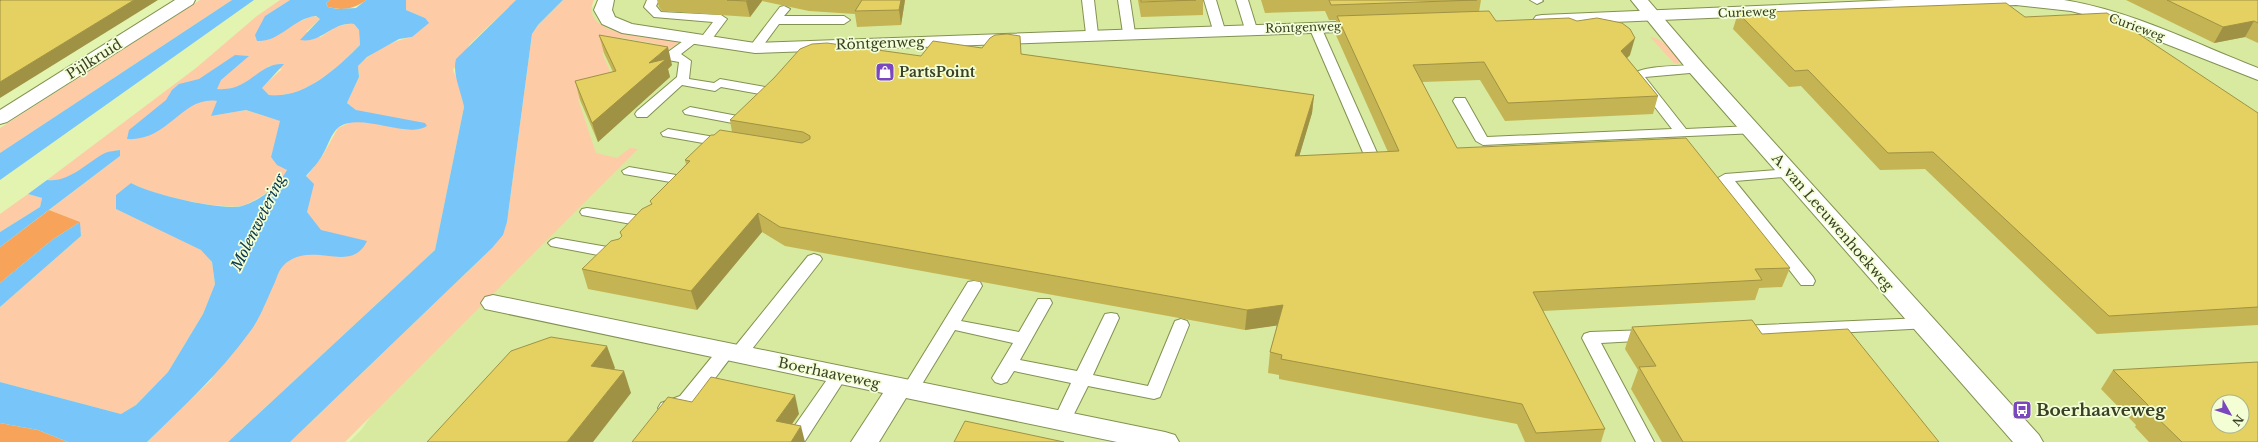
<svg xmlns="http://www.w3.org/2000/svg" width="2258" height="442" viewBox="0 0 2258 442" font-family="'Libre Baskerville',serif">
	<rect width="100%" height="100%" fill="#e2f4b0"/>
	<path fill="#d7ea9f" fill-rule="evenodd" d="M599 0H2258V442H349L362 429 526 188 587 13ZM2218 402H2242V426H2218Z"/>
	<g fill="#fdcca6">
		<polygon points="200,0 232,0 0,153 0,128"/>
		<path d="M280 0H290L265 16C275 18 287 22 297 22 306 21 311 12 320 19L306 32 321 37C331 29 340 23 354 24L359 30 360 45C336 69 304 99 269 95L261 88 282 69 269 66 242 86 228 89 211 116 246 110 281 121 271 157 287 170C285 174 283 180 280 183 273 189 249 205 241 206 215 209 153 195 131 183L116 209 201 249 212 262 215 284 203 314 168 372 136 405 121 414 0 382V307L81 236 79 222 49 210 120 156V150C93 153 74 184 47 180L196 68 257 16Z"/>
		<path d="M406 0H516L470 44 453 70 459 84 464 107 435 250 228 442H147L211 380 306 177 323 155 338 128 347 124 356 110 347 103 359 77 358 66C372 51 392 41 412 37L425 18 406 10Z"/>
		<path d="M563 0H594C577 36 655 38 677 41V44L664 52 656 50 658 44 622 38 623 54 606 51 602 53 615 82 601 93 578 99 596 153 617 158 630 148 638 149 345 442H290L492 248 507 222 532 34 538 25Z"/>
		<path d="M1650 37C1663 38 1672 51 1680 61L1678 64 1674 63Z"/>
		<polygon points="28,194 42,198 40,207 0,232 0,214"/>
	</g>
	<g fill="#f8a35a">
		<path d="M330 0H366C354 9 343 11 328 7L326 3Z"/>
		<polygon points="49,210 80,222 52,240 0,283 0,247"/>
		<polygon points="0,423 38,430 68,442 0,442"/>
	</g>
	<g fill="#78c5fa">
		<polygon points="232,0 254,0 0,180 0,153"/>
		<path d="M290 0H330L326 3 328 7 337 9 356 8 366 0H406V10L425 18 429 23 412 37 399 39 367 57 358 66 359 77 347 103 356 110 425 123 427 126C407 139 361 112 339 127 331 133 328 146 323 154 319 162 312 169 306 176L314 184 307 212 321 230 367 241C351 276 310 238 283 266 279 270 277 277 275 282 267 299 260 319 249 333 219 374 183 407 147 442H68L38 430 0 423V382L121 414 136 405 168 372 203 314 215 284 212 262 201 250 116 209V195L131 183C150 194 221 211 242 206 260 201 279 185 287 170L277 165 271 157 280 121 246 110 211 116 217 101C181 96 169 142 127 139L129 130 166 100 172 90 179 84 199 79 235 55 249 56 221 80 217 89C250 92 258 62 284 64L262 88 269 95C304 99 336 69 360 45L359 30 354 24C333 21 321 44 300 40L320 19 316 16C293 18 281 42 257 41L255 35 265 16Z"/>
		<path d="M516 0H563L538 25 532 34 507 222 503 235 492 248 290 442H228L435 250 464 107C461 91 452 74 456 59Z"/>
		<path d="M120 150V156L0 247V232L40 207 42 198 28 194 47 180C69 183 86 163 105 153 109 151 115 151 120 150Z"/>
		<polygon points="80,222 81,236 0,307 0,283 52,240"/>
	</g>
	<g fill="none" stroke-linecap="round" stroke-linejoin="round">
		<defs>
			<g id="lane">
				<polygon points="647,0 659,0 656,6 661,12 721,15 727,19 709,43 705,44 699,40 681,54 691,61 689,79 714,83 720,79 771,88 777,92 776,95 771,96 721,87 715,91 682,85 647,117 637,117 635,114 637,111 677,77 679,62 646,56 644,53 646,50 668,52 690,36 694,35 700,39 713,22 654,17 644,7"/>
				<polygon points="1082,0 1094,0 1098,34 1096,37 1092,38 1086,34"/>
				<polygon points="1118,0 1130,0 1135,33 1133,36 1129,37 1123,33"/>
				<polygon points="1204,0 1216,0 1225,30 1223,33 1215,33 1213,30"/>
				<polygon points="1236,0 1248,0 1257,29 1255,32 1247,32 1245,29"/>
				<polygon points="1530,0 1542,0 1543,1 1537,4"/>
				<polygon points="784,6 790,9 784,16 844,16 850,20 844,24 779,24 759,51 751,51 749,48 751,45 780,7"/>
				<polygon points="1315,23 1321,27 1382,164 1380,167 1375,168 1368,164 1309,27"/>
				<path d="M1697 65 1701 66 1703 69 1701 72 1645 77 1686 129 1752 126 1757 127 1759 130 1757 133 1483 145 1476 141 1453 101 1455 98H1465L1487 137 1672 129 1631 76C1639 65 1683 66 1697 65Z"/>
				<polygon points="690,107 743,117 750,121 743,125 685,114 683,111"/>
				<polygon points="668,129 726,139 733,143 726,147 663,136 661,133"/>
				<polygon points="629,167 682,176 689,180 682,184 624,174 622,171"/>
				<polygon points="1790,169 1795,170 1797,173 1795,176 1735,181 1813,277 1815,281 1813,285 1801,285 1718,178 1725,174"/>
				<polygon points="587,208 648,217 653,219 656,222 653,225 648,227 582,215 580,212 582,209"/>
				<polygon points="556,238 619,249 624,251 627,254 624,257 619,259 551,246 548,243 551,240"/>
				<path d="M814 254 820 256 822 259 820 262 745 358 739 360 732 356C716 375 690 421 661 413L658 408 661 403 680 396 720 347 726 345 733 349 808 256Z"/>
				<polygon points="974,281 980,282 982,286 961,321 1019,332 1038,299 1050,299 1052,303 1020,360 1077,371 1103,318 1105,314 1111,313 1117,314 1119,318 1093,375 1148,386 1175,321 1181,319 1187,321 1189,325 1160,397 1154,399 1088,386 1068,426 1062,428 1056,426 1053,421 1071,383 1014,371 1007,382 1001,384 995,382 992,378 1013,343 955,330 916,394 910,396 904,394 901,390 904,386 968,282"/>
				<polygon points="1923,318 1929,320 1931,324 1929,328 1740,338 1734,336 1732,332 1734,328 1740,326"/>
				<polygon points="1648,330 1654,332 1656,336 1654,340 1601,343 1654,442 1636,442 1582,338 1584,334 1590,332"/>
				<polygon points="839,369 845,371 848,375 845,379 805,441 791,441 789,436 791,431 833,371"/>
			</g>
			<g id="street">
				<polygon points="175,0 195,0 193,4 7,122 0,124 0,110"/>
				<polygon points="598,0 614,0 612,10 615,17 632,24 755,43 1366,21 1372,22 1375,26 1372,30 1366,31 755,53 622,33 602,24 594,10"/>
				<path d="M1895 0H2064C2132 11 2194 43 2258 68V80L2105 20 2071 11 2016 5 1542 25 1536 24 1533 20 1536 16 1542 15Z"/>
				<polygon points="493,295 1165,432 1175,435 1179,442 1117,442 906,398 879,442 851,442 883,393 485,309 481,303 485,297"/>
			</g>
			<polygon id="secondary" points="1631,0 1648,0 1704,65 2039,435 2043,442 2013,442 1690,73"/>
		</defs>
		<use href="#lane" stroke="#829151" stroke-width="2"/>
		<use href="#street" stroke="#829151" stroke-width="2"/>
		<use href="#secondary" stroke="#829151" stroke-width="2"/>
		<use href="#lane" fill="#fff" fill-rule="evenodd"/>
		<use href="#street" fill="#fff" fill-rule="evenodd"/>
		<use href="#secondary" fill="#fff" fill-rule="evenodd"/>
	</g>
	<g fill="#c4b453">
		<polygon points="657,0 905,0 901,25 857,27 855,14 809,11 762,1 750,17 662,11 659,7"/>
		<polygon points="1138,0 1203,0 1203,15 1141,17"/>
		<polygon points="1261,0 1481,0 1479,12 1496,21 1630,55 1627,58 1658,96 1653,114 1505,121 1480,80 1422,82 1457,148 1790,268 1782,287 1759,288 1755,300 1543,311 1605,429 1601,442 1525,442 1517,424 1279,379 1279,375 1268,373 1270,352 1277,325 1245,330 785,246 762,232 697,310 588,289 582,269 622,236 620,232 651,204 686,164 685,160 714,135 732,132 730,120 921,56 1021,54 1314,95 1312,113 1299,156 1388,152 1335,33 1336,20 1329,20 1325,11 1265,13"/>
		<polygon points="2126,0 2258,0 2258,43 2245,37 2214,43"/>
		<polygon points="1738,13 2025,17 2258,113 2258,325 2097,334 1925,169 1880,170 1801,86 1789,87 1733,29"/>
		<polygon points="599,35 672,65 668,69 670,77 598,142 580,100 575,81 613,72 604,53"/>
		<polygon points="1632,327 1762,334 1939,442 1662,442 1631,389 1638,370 1625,349"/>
		<polygon points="2113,370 2258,442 2149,442 2135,427 2136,425 2101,389"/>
	</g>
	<g fill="#a09244">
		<polygon points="134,0 158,0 0,98 0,82"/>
		<polygon points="748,0 762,0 762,1 750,17 746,1"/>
		<polygon points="901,0 905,0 901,25 899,10"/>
		<polygon points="2254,21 2245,37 2214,43 2223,27"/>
		<polygon points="1635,38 1630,55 1617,68 1621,51"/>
		<polygon points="668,47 672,65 668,69 670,77 598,142 592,123 649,63"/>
		<polygon points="1314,95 1312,113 1294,174 1295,156"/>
		<polygon points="758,213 762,232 697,310 691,291"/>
		<polygon points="1283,305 1281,325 1245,330 1247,310"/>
		<polygon points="607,346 615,368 599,388 591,366"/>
		<polygon points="624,371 631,393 593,442 567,442"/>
		<polygon points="795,395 799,414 781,440 776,421"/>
		<polygon points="801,426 805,442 791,442"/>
	</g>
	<g fill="#e4d161" stroke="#a09244" fill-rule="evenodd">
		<polygon points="1,0 134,0 0,82 0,1"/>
		<polygon points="727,0 748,0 746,1"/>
		<polygon points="862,0 901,0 899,10 855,11"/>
		<polygon points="1141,0 1196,0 1141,2"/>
		<polygon points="1329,0 1477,0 1331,5"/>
		<polygon points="2167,0 2258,0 2258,23 2254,21 2223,27"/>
		<polygon points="2006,3 2025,17 2107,13 2258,113 2258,307 2109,316 1933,152 1888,153 1808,70 1795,71 1738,13"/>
		<polygon points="1489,11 1496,21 1569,18 1577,21 1597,18 1622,23 1630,29 1635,38 1621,51 1658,96 1508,103 1484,62 1413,65 1457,148 1686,138 1790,268 1755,269 1762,280 1533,292 1605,429 1536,433 1522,404 1281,359 1282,355 1270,352 1283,305 1247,310 780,227 758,213 691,291 582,269 611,241 619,239 622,236 620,232 642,209 652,204 650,201 690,161 685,160 711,135 714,135 720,130 802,143 810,139 810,136 803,132 730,120 774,78 800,49 812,44 827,43 921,56 933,41 982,48 990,38 995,35 1007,34 1020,36 1021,54 1314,95 1295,156 1399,151 1337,16"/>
		<polygon points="599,35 668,47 649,63 666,59 592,123 575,81 616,71"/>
		<polygon points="1752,320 1762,334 1848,329 1939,442 1683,442 1639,367 1656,366 1632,327"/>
		<polygon points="551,337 607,346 591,366 624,371 567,442 427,442 511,351"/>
		<path d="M2258 362V442H2182L2148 409 2151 408 2113 370ZM2218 402H2242V426H2218Z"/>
		<polygon points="711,377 795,395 776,421 801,426 791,442 632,442 668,397 692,402"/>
		<polygon points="965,421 1064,442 954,442"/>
	</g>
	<defs>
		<symbol id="shop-square" viewBox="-11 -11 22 22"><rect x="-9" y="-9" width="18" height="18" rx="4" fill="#7a47be" stroke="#f3fed5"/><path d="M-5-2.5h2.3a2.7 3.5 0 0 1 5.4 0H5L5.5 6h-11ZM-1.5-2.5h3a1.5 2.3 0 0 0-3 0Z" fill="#fff"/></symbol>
		<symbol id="bus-square" viewBox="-11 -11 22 22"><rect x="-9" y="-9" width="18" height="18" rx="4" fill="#7a47be" stroke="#f3fed5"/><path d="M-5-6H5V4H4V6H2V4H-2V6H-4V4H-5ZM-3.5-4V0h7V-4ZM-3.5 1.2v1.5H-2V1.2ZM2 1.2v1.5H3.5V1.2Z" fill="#fff"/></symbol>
	</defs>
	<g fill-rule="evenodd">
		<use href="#shop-square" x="874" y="61" width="22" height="22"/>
		<use href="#bus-square" x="2011" y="399" width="22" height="22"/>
	</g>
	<g text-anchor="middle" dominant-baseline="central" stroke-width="3.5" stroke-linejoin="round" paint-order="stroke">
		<g font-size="12" fill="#394025" stroke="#f3fed5">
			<text transform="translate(1747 12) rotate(-2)">Curieweg</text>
			<text transform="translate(1303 27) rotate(-2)">Röntgenweg</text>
			<text transform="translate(2137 27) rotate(20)">Curieweg</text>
		</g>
		<g font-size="14" fill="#394025" stroke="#f3fed5">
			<text transform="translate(880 43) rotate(-2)">Röntgenweg</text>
			<text transform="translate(94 59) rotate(-32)">Pijlkruid</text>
			<text transform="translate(1833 222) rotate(49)">A. van Leeuwenhoekweg</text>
			<text transform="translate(829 373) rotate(12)">Boerhaaveweg</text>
		</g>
		<g font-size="14" font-weight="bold" fill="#394025" stroke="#f3fed5" text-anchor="start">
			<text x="899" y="72">PartsPoint</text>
		</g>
		<g font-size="15" font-style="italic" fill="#093650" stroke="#f3fed5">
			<text transform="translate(258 222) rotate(-64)">Molenwetering</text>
		</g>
		<g font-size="17" font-weight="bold" fill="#394025" stroke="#f3fed5" text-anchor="start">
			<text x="2036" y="410">Boerhaaveweg</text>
		</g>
	</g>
	<g transform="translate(2230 414) rotate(129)"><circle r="19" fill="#f3fed5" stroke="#a9b28f"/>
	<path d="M0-3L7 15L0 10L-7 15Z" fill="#7a47be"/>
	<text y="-6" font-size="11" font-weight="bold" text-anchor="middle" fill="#394025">N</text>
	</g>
</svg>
